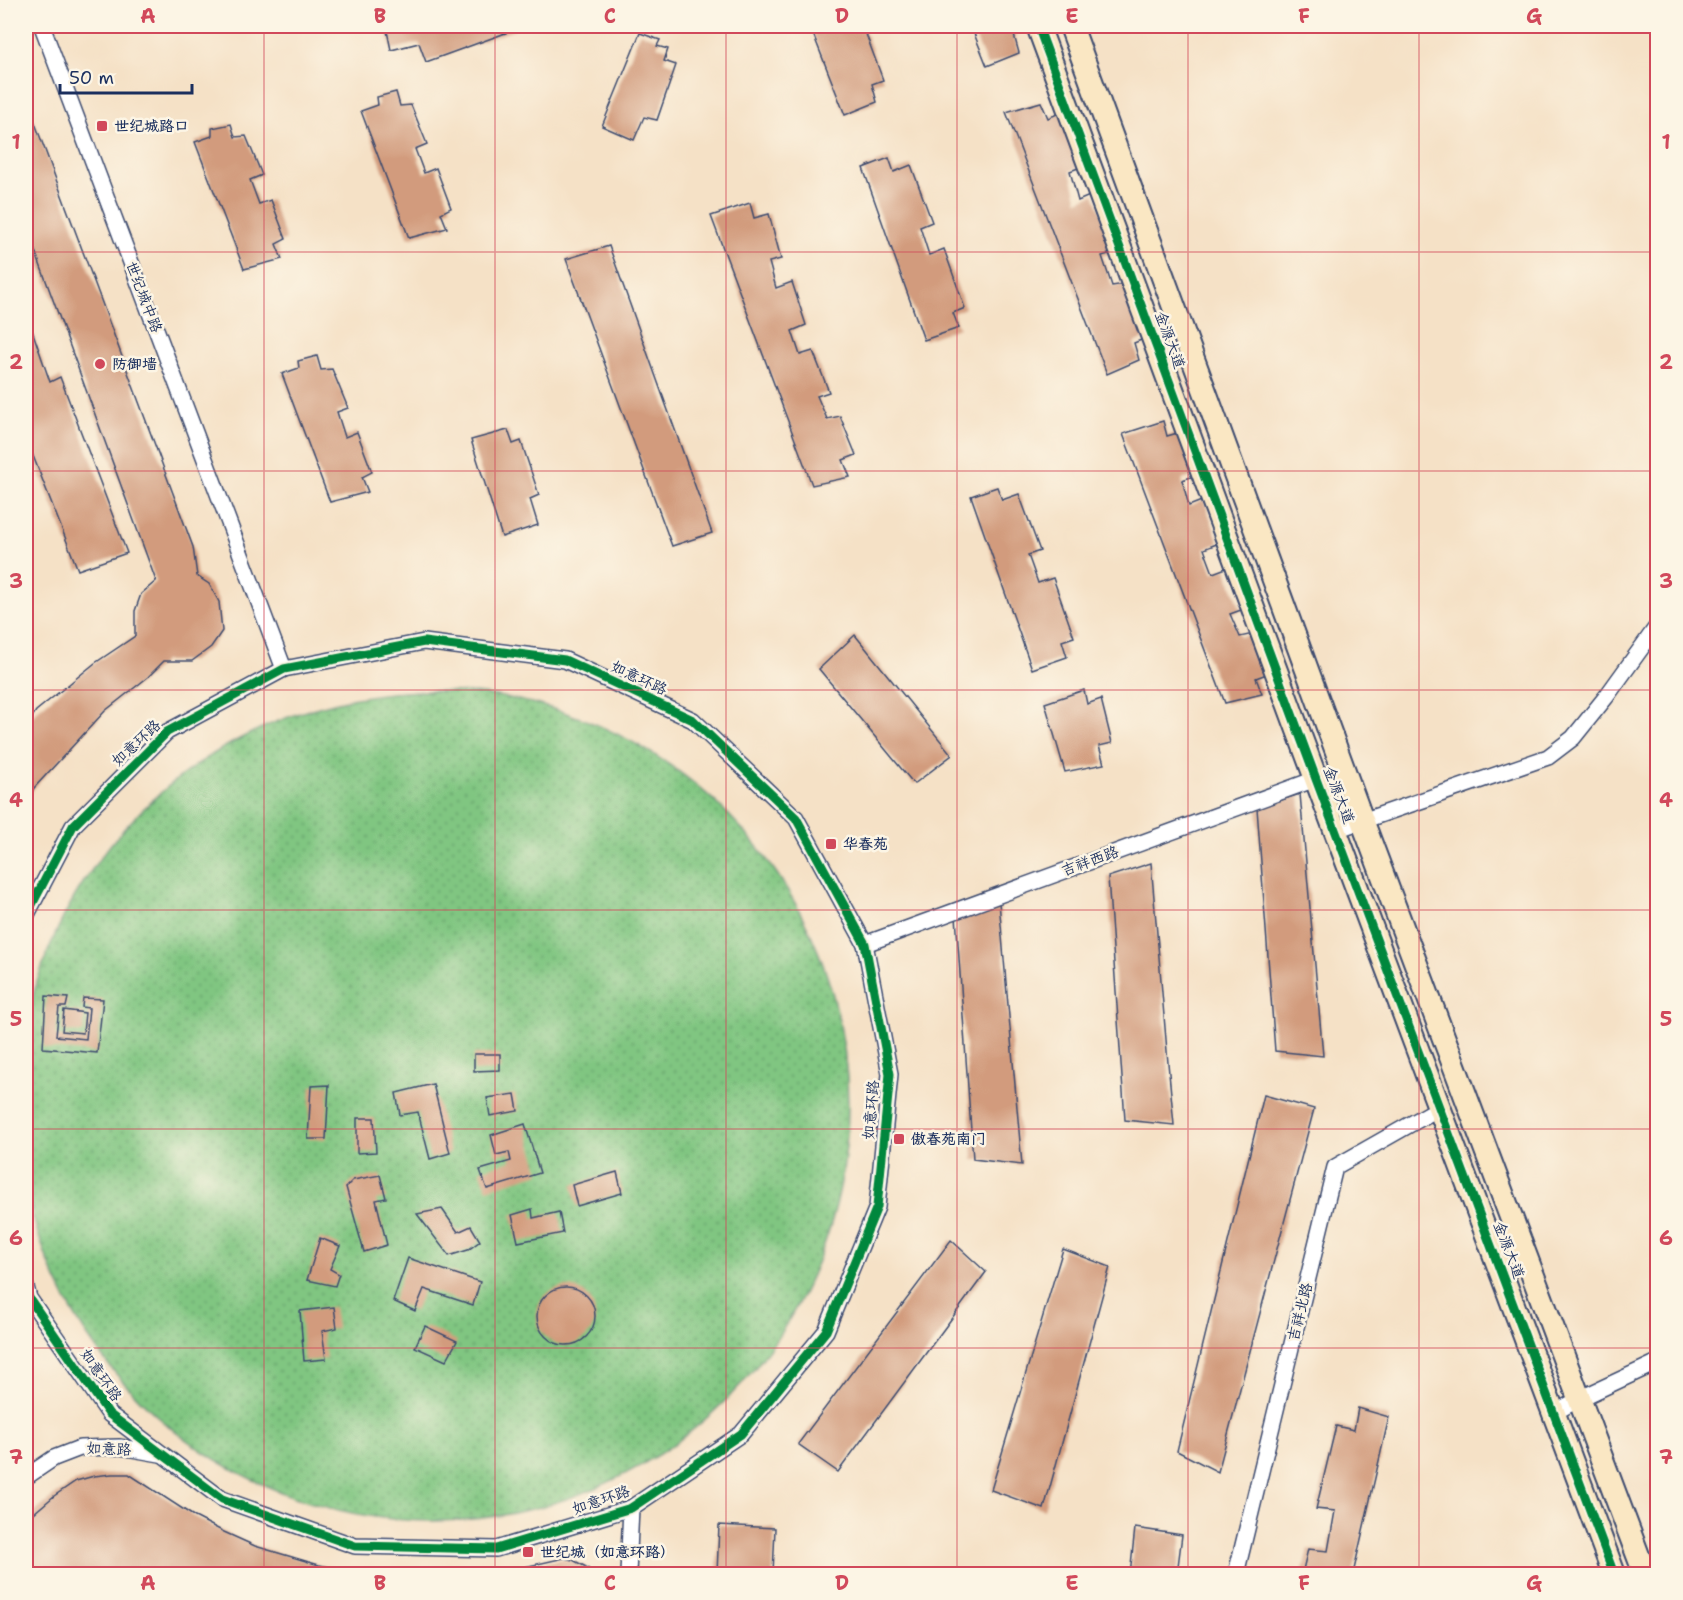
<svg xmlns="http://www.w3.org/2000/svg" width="1683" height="1600" viewBox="0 0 1683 1600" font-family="'Shantell Sans','LXGW WenKai TC',sans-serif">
	<defs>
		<pattern id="park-dots" width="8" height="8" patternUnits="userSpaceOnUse" patternTransform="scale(1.5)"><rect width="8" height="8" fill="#80c681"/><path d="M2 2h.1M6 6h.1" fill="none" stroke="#68a16d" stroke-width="1.8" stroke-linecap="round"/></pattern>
	</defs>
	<rect width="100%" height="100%" fill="#fcf5e5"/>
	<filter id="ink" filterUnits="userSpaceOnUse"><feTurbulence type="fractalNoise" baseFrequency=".0167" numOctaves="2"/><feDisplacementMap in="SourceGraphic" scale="12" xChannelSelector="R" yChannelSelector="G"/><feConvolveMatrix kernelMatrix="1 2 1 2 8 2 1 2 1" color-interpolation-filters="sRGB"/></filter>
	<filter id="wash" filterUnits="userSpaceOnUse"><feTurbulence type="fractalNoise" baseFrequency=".008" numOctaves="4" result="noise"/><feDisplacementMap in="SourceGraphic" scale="24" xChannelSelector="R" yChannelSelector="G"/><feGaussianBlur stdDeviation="1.35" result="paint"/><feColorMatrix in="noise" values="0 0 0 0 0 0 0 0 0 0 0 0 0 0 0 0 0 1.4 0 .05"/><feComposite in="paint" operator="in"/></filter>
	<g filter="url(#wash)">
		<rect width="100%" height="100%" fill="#f5e1c6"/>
		<circle fill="url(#park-dots)" stroke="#4e7a70" stroke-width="1.5" cx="433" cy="1106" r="415"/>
		<g id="blocks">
			<g fill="#d29b7d">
				<polygon points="386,26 525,26 426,62 419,43 391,50"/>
				<polygon points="810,26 849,26 849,28 863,26 883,80 872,84 877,102 845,115"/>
				<polygon points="971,26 1023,26 1025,31 1014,35 1019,53 987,66"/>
				<polygon points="640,33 660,40 657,46 668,49 664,61 676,65 657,120 644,117 634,140 602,126"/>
				<polygon points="396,92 400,106 411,105 427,144 415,149 424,173 436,168 451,208 441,213 447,228 409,238 361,111 378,105 377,97"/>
				<polygon points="26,99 193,547 197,576 209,584 219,602 222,631 211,647 192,661 164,661 148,677 105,711 34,788 26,802 26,726 36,711 95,663 135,636 135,611 141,594 156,581 26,226"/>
				<polygon points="1041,102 1048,118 1062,112 1081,167 1070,171 1078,201 1094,194 1115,252 1102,256 1112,286 1125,284 1146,338 1134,343 1139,360 1107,374 1006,112"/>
				<polygon points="231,124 235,137 246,136 262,175 250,180 259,204 271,200 286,239 276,244 282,259 244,269 195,142 212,136 212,128"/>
				<polygon points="889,158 894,172 911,165 932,222 920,227 929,255 944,249 965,308 953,313 959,328 924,340 863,168"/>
				<polygon points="750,203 754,218 769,214 781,259 769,262 776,288 792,282 806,325 792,331 800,355 813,351 829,392 817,396 827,419 840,416 856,455 843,460 850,477 812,485 711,216"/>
				<polygon points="609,246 712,533 672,546 566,259"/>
				<polygon points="26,313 50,382 60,377 127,553 78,570 26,438"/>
				<polygon points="317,356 321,370 332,369 348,408 337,412 345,437 357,432 372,472 362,477 368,492 330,502 282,374 299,368 298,361"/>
				<polygon points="1163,421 1167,436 1181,432 1194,476 1182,480 1189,506 1204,500 1219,543 1204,549 1213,573 1226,568 1241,610 1230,614 1240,637 1253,634 1269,673 1256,678 1262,694 1225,703 1123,434"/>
				<polygon points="508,430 513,444 521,441 539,495 530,499 538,525 502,537 471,440"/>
				<polygon points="997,487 1002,500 1019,494 1040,551 1028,555 1038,583 1053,578 1074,637 1062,641 1067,657 1032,669 971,496"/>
				<polygon points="855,635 952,755 914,784 819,669"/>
				<polygon points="1084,690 1087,704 1101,699 1112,743 1099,746 1104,764 1065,772 1045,703"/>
				<polygon points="1300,794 1323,1056 1275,1051 1257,808"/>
				<polygon points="1151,863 1168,1063 1174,1125 1125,1120 1108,877"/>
				<polygon points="999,902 1022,1165 973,1159 956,916"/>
				<polygon points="46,996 68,998 66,1007 59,1007 56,1036 86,1039 89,1008 82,1007 83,998 103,999 97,1053 43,1048"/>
				<polygon points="64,1010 85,1013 83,1033 62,1031"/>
				<polygon points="474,1054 500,1054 500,1070 474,1071"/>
				<polygon points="433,1084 450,1153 430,1159 418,1112 400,1115 396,1093"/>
				<polygon points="329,1085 326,1139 308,1139 311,1086"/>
				<polygon points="515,1094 518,1111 490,1116 487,1098"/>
				<polygon points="1264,1095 1314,1109 1218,1472 1177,1451"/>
				<polygon points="357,1118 374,1118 376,1152 357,1153"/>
				<polygon points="525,1124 540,1173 487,1189 480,1170 511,1161 509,1152 496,1155 491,1135"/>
				<polygon points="617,1172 622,1193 577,1206 572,1185"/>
				<polygon points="380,1175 386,1198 376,1200 387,1245 364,1252 346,1187 353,1180"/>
				<polygon points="442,1209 458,1232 471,1226 480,1241 468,1250 449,1256 417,1214"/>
				<polygon points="532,1209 533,1218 559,1212 563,1233 518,1242 512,1215"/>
				<polygon points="320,1238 340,1246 330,1269 339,1274 335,1286 307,1280"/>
				<polygon points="951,1240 986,1272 838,1472 798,1444"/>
				<polygon points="1063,1249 1110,1267 1044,1509 991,1490"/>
				<polygon points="408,1258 480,1282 473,1305 424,1289 415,1311 393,1301"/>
				<circle cx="566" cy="1316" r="29"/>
				<polygon points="334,1307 337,1328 322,1331 326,1359 304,1361 300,1311"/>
				<polygon points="425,1326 457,1341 446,1361 415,1347"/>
				<polygon points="1358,1408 1389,1417 1353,1574 1302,1574 1308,1549 1328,1551 1335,1511 1316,1509 1336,1426 1354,1430"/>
				<polygon points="112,1474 129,1474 195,1517 224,1532 255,1546 319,1565 362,1573 362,1574 26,1574 26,1521 27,1519 54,1496 76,1481 94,1476"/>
				<polygon points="719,1525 775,1528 773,1574 717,1574"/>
				<polygon points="1135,1528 1182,1535 1177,1574 1130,1574"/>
				<polygon points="564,1558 573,1560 586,1567 595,1574 493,1574"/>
			</g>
		</g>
	</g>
	<g filter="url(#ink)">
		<use href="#blocks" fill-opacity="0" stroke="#3c4a6e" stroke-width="1.5"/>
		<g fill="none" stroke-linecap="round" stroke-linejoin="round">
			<defs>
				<g id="street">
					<polyline points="42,26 284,669"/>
					<polyline points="1336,830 1548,757 1573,738 1606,697 1658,625"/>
					<polyline points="26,916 73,826 167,732 284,669 424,642 565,660 693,720 796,818 865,944 890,1074 877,1207 826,1331 741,1434 631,1508 496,1549 355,1546 222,1499 109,1414 29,1298 26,1287"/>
					<polyline points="865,944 1343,769"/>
					<polyline points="1554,1413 1579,1399 1658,1362"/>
					<polyline points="26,1477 54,1458 80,1448 120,1447 160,1454"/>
					<polyline points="628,1574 631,1508"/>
					<polyline points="1236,1574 1335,1167 1439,1108"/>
				</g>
				<g id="secondary">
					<polyline points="1038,26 1316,779 1614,1574"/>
					<polyline points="1071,26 1362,820 1645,1574"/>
				</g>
			</defs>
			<use href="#street" stroke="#3c4a6e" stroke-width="18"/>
			<use href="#secondary" stroke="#3c4a6e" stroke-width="26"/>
			<use href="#street" stroke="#fff" stroke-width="15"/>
			<use href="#secondary" stroke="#fae7c3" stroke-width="22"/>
			<defs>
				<g id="cycleway">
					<polyline points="1038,26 1316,779 1614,1574"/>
					<polyline points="26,916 73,826 167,732 284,669 424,642 565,660 693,720 796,818 865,944 890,1074 877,1207 826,1331 741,1434 631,1508 496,1549 355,1546 222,1499 109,1414 29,1298 26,1287"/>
				</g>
			</defs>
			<use href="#cycleway" stroke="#fcf5e5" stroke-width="13"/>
			<use href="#cycleway" stroke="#00873e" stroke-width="9"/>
		</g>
	</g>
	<path fill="none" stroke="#d1495b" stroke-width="1.5" stroke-opacity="0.55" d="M264 26V1574M495 26V1574M726 26V1574M957 26V1574M1188 26V1574M1419 26V1574M26 252H1658M26 471H1658M26 690H1658M26 910H1658M26 1129H1658M26 1348H1658"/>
	<g fill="#d1495b" stroke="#fcf5e5" stroke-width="2">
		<rect x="96" y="120" width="12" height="12" rx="3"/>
		<circle cx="100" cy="364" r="6"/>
		<rect x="825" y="838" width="12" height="12" rx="3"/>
		<rect x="893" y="1133" width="12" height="12" rx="3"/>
		<rect x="522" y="1546" width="12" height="12" rx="3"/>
	</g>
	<g text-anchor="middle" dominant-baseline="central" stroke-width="5" stroke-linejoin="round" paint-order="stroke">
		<g font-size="15" font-weight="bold" fill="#1b2f5e" stroke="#fcf5e5" text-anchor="start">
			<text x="114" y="126">世纪城路口</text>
			<text x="112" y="364">防御墙</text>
			<text x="843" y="844">华春苑</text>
			<text x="911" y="1139">傲春苑南门</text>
			<text x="540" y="1552">世纪城（如意环路）</text>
		</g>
		<g font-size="15" fill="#1b2f5e" stroke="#fcf5e5">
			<text transform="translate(144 297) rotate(69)">世纪城中路</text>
			<text transform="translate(1170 340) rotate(70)">金源大道</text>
			<text transform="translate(639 678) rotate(25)">如意环路</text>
			<text transform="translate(136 743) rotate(-43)">如意环路</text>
			<text transform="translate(1339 795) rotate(69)">金源大道</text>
			<text transform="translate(1090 861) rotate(-20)">吉祥西路</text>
			<text transform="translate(871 1110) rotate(-85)">如意环路</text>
			<text transform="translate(1509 1250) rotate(69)">金源大道</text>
			<text transform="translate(1300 1312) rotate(-76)">吉祥北路</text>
			<text transform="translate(101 1375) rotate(55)">如意环路</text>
			<text transform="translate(109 1449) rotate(2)">如意路</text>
			<text transform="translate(601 1500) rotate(-19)">如意环路</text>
		</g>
	</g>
	<rect width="1683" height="1600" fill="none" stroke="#fcf5e5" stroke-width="66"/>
	<path d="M60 84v9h132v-9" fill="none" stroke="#1b2f5e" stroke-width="3"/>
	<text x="69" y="84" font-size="18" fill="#1b2f5e" stroke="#fcf5e5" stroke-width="4.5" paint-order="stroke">50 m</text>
	<rect x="33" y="33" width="1617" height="1534" fill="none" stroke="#d1495b" stroke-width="2"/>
	<g font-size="20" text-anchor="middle" font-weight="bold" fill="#d1495b">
		<text x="148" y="23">A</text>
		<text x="380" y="23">B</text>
		<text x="610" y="23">C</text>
		<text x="842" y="23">D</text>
		<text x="1072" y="23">E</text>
		<text x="1304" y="23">F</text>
		<text x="1534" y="23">G</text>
		<text x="16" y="149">1</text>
		<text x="1666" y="149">1</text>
		<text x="16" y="369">2</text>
		<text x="1666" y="369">2</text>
		<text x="16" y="588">3</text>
		<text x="1666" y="588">3</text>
		<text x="16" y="807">4</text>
		<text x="1666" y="807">4</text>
		<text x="16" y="1026">5</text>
		<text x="1666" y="1026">5</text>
		<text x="16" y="1245">6</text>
		<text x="1666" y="1245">6</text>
		<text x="16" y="1464">7</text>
		<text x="1666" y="1464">7</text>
		<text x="148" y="1590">A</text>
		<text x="380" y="1590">B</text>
		<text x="610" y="1590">C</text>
		<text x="842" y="1590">D</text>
		<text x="1072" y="1590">E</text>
		<text x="1304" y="1590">F</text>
		<text x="1534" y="1590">G</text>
	</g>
</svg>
